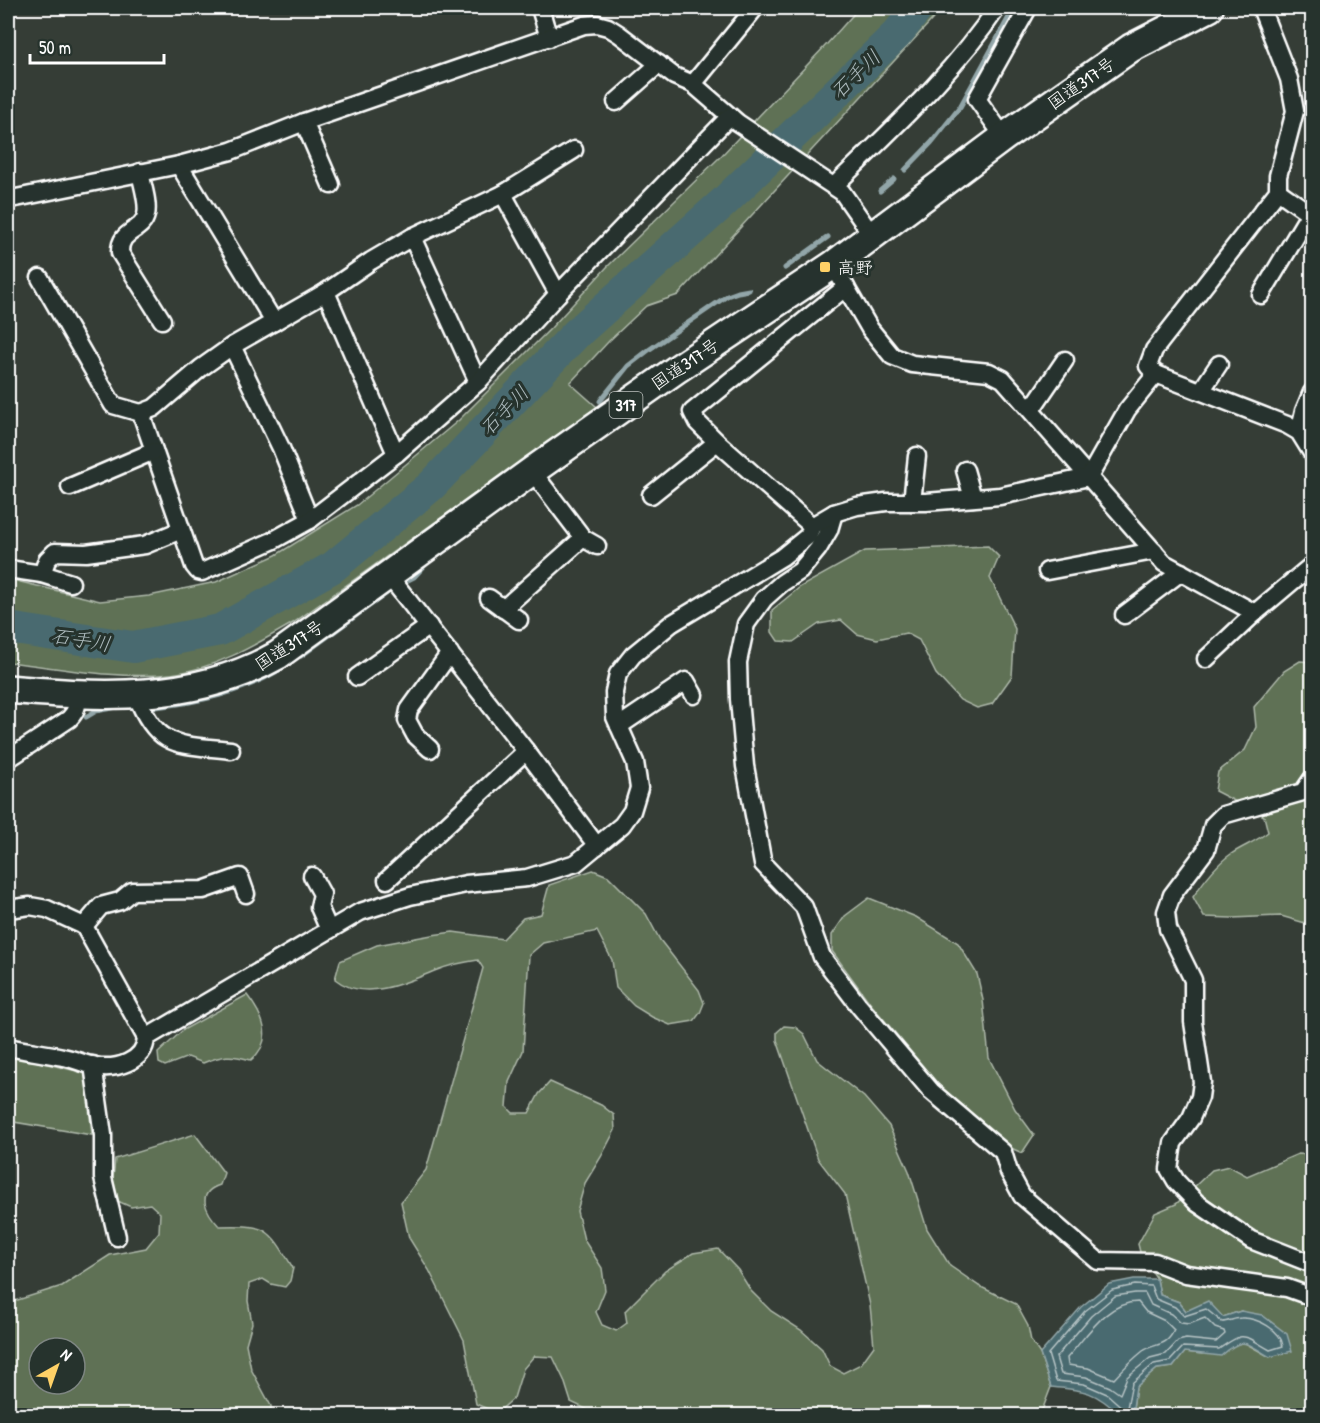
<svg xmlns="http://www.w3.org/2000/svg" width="1320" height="1423" viewBox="0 0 1320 1423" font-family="'Patrick Hand','Klee One',sans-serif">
	<rect width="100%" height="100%" fill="#353d36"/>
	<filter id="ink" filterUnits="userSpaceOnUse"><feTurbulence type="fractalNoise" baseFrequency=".0167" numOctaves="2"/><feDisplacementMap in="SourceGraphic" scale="12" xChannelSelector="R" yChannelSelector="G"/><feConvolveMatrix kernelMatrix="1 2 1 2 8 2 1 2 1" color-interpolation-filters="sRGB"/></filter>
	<g filter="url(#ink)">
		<g fill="#5e7154" stroke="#aeb8aa" stroke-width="1.5" fill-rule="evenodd">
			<path d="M859 8H943L678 295 646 306 609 341 570 383 597 407 293 623C255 645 215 669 171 674 118 680 61 668 8 662V579L100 601 149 596 216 582 276 555 357 505 459 420 551 328 607 267 722 155 827 44Z"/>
			<polygon points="988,546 999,557 990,578 1015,629 1012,676 992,704 977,708 960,700 936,674 919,640 906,633 877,639 857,634 841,620 819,624 793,642 778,641 772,632 772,610 800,587 865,551"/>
			<path d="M1300 661 1312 662V925L1281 916 1232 918 1204 917 1193 897C1203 882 1215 865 1231 854 1243 846 1257 841 1268 832L1264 816 1215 791 1218 772 1245 750 1256 727 1254 707 1284 671Z"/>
			<path d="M593 870 608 876 646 914 660 940 699 990 704 1003 700 1013 694 1021 670 1025 652 1017 634 1006 616 988 612 960 597 931 543 943 529 955 523 1051 509 1082 507 1107 513 1113H529L539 1094 550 1082 601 1105 614 1115 615 1130 601 1157 585 1183 577 1211 584 1240 602 1268 605 1290 596 1312 602 1325 616 1331 627 1323 625 1311 665 1271 693 1253 718 1249 738 1270 751 1291 771 1311 801 1330 822 1349 830 1366 843 1373 861 1364 874 1346 870 1305 845 1194 818 1159 777 1040V1032L784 1026 795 1027 804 1034 817 1060 864 1097 889 1126 909 1171 927 1229 950 1266 979 1286 1016 1304 1028 1326 1031 1341 1040 1354 1051 1387 1043 1408 1035 1416H870L861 1410 850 1408 844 1416 641 1415 617 1410H588L571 1402 564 1380 553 1357 534 1356 523 1369 514 1398 497 1413 476 1404 464 1340 429 1270 409 1238 401 1202 426 1170 483 968 478 960C464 962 450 965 437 970 407 982 364 1003 335 979L340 961 377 945 432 935 453 932 503 939 523 918 541 914 549 885Z"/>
			<polygon points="869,898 916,917 958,943 977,974 983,1000 989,1058 1015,1109 1034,1135 1022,1153 1007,1146 939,1085 870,1003 832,951 832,935 845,916"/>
			<path d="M247 995C263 1016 275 1040 251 1060 231 1054 222 1055 203 1063L188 1057 165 1066 159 1063 158 1053 183 1030Z"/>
			<polygon points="8,1057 22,1058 85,1073 92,1135 8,1121"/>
			<path d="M195 1134 224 1173 220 1185C195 1193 206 1212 219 1226 267 1225 268 1226 293 1268L290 1281 285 1287 271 1284 263 1279 249 1284 248 1301 252 1323 246 1344 251 1369 271 1406V1415H31L8 1402V1303L62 1286 110 1255 146 1248 159 1232 160 1213 150 1204 131 1207 111 1198 115 1159ZM39 1348H75V1384H39Z"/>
			<polygon points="1298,1154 1312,1155 1312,1415 1132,1416 1136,1387 1157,1369 1173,1367 1185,1352 1202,1354 1235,1343 1245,1343 1270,1357 1241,1311 1223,1317 1186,1311 1179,1302 1160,1295 1157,1279 1140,1252 1138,1244 1155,1213 1176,1204 1212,1170 1229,1166 1247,1176"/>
		</g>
		<path fill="#4a6b70" stroke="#92a6a9" stroke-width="1.5" d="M1134 1279H1157L1160 1295 1179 1302 1186 1311 1208 1301 1223 1317 1241 1311 1262 1315 1287 1334 1292 1351 1270 1357C1246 1343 1244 1335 1221 1356L1185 1352 1173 1367 1157 1369 1136 1387 1132 1415H1120C1095 1391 1085 1390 1051 1387L1040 1354 1081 1307 1109 1284Z"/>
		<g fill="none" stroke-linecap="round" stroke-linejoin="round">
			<g stroke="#b7c4c6" stroke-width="1.5">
				<path d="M1135 1285 1151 1286 1156 1299 1175 1307 1184 1316 1206 1309 1222 1322C1228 1322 1235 1318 1241 1318 1257 1317 1281 1330 1283 1346L1270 1350C1243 1335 1245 1330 1219 1349L1183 1347 1170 1361 1154 1364 1132 1383 1127 1408 1125 1410 1107 1394 1084 1384 1056 1381 1048 1354 1085 1311 1112 1290Z"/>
				<polygon points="1135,1293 1145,1293 1151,1305 1171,1314 1181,1323 1189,1324 1205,1318 1215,1328 1224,1331 1225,1334 1216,1342 1186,1339 1178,1341 1166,1354 1150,1358 1127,1377 1120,1394 1110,1387 1086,1377 1061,1374 1056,1357 1091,1316 1115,1296"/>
				<path d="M1138 1302 1146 1312 1165 1321 1174 1330C1167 1347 1155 1343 1143 1351 1133 1359 1123 1369 1114 1379L1088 1368 1068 1365 1067 1358C1086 1337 1106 1302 1138 1302Z"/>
			</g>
			<g stroke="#92a6a9" stroke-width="5">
				<polyline points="905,170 932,142 960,107 1014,8"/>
				<polyline points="880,191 894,179"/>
				<polyline points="785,268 828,237"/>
				<polyline points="600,401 628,366 650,349 727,296 738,292 749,290"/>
				<polyline points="436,557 467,534"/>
				<polyline points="404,582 414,577 426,564"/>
				<polyline points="301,656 391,590"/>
				<path d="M155 707C199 702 241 693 279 670"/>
				<polyline points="86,717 96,711 117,707"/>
				<polyline points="8,770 14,766"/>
			</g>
			<polyline stroke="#4a6b70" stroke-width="32" points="8,628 133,647 220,630 333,567 431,486 576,334 724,202 897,34 918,8"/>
			<defs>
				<g id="minor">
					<polyline points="540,8 549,38"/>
					<polyline points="693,84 755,8"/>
					<polyline points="616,102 659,64"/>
					<polyline points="304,122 331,185"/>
					<polyline points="1004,137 977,99 1028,8"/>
					<polyline points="179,165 274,322"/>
					<path d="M140 172C142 184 149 203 146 215 142 233 119 229 120 253L162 320"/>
					<path d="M834 186C891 130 952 75 997 8"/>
					<polyline points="1278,191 1312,215"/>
					<polyline points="503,194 558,294"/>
					<polyline points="8,198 16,198 179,165 231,151 304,122 584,25 597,24 608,27 619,34 674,76 693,84 738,123 842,192 872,235"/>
					<polyline points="412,237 478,382"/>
					<polyline points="833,265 870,329 892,356 912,364 989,372 1003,379 1164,563 1255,613 1312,565"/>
					<polyline points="40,278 113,405 141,413 154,408 201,368 232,346 326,292 371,261 412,237 503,194 574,150"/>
					<polyline points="326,292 396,454"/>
					<polyline points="1261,295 1310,213"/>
					<polyline points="232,346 281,448 310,520"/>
					<polyline points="1156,374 1287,425 1299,432 1312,453"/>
					<polyline points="1201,391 1219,364"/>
					<polyline points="1031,410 1065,360"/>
					<polyline points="141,413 194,566 198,571 202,572 272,541 310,520 396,454 478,382 558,294 730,116"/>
					<polyline points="1299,432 1304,411 1312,392"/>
					<polyline points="965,470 973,498"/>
					<polyline points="532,471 583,538 597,546"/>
					<polyline points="70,487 154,451"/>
					<polyline points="651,495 717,442"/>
					<polyline points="912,502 917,456"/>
					<polyline points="834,513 829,530 818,549 800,571 782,583 764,599 746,624 738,662 739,699 745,766 763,864 804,907 822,957 859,1006 931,1091 1003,1152 1009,1172 1022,1196 1098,1261 1155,1262 1186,1274 1287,1288 1312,1297"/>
					<polyline points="812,526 717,442 697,422 692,412 846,287"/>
					<polyline points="8,569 42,574 71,583"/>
					<polyline points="1047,571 1154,551"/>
					<polyline points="42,574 47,560 55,552 86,553 145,545 181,530"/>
					<polyline points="389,576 526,751 597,846"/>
					<polyline points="489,598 519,620"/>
					<polyline points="503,609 583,538"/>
					<polyline points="1124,615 1181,572"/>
					<polyline points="1206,659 1255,613"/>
					<polyline points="357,677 429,626"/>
					<path d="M136 694C157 750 179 744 231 750"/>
					<polyline points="619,726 686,681 694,695"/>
					<polyline points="430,749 415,735 407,720 409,710 450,653"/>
					<path d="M8 759 69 719C77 711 78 704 78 693"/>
					<polyline points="1312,779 1303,792 1223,815 1213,825 1206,850 1172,895 1166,912 1168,929 1193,980 1193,1022 1202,1082 1200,1097 1191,1118 1173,1143 1169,1169 1176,1181 1197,1203 1251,1240 1312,1264"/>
					<polyline points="312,876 322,894 319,907 329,930"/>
					<polyline points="387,880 526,751"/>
					<path d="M8 909 30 906 47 909 84 926 146 1038C145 1062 115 1070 95 1066 84 1064 74 1059 63 1057 45 1053 26 1051 8 1047"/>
					<polyline points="84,926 101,906 120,901 132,891 203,890 240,877 246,894"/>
					<polyline points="146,1038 360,912 410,896 466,884 527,878 576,863 622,825 632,811 639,788 635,762 615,717 614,692 618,674 633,655 671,624 782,557 808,536 812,526 834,513 857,506 886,502 926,502 1000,496 1089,477 1127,410 1156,374 1148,366 1154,350 1278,191 1278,176 1295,111 1289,79 1261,8"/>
					<polyline points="93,1065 103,1135 103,1178 117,1237"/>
				</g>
				<path id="trunk" d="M8 689C101 697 194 703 278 655L532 471 677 369 833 265 1004 137 1131 48 1209 8"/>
			</defs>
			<use href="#minor" stroke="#fff" stroke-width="21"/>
			<use href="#trunk" stroke="#fff" stroke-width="32"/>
			<use href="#minor" stroke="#26332d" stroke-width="16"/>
			<use href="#trunk" stroke="#26332d" stroke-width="27"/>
		</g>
	</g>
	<rect fill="#ffd166" stroke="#26332d" stroke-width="2" x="819" y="261" width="12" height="12" rx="3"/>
	<g text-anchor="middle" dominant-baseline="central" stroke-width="6" stroke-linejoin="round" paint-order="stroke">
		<rect fill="#26332d" stroke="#bec2c0" stroke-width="1.5" x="609.5" y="392" width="33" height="26" rx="4.5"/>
		<g font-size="16" font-weight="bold" fill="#fff">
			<text x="626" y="405">317</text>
		</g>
		<g font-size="18" fill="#fff" stroke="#26332d">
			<text transform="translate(1081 83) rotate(-35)">国道317号</text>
			<text transform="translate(685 364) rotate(-34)">国道317号</text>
			<text transform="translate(289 645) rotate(-33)">国道317号</text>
		</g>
		<g font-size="18" fill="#fff" stroke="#26332d" text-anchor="start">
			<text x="837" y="267">高野</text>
		</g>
		<g font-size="20" font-style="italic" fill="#aebcbf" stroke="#26332d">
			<text transform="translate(855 74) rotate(-44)">石手川</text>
			<text transform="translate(504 410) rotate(-46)">石手川</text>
			<text transform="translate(81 639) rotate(9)">石手川</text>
		</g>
	</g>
	<rect width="1320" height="1423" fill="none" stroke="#26332d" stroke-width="30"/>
	<rect x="15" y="15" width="1290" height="1393" fill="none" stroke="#fff" stroke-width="2" filter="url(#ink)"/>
	<g transform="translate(57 1366) rotate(40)"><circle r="28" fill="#26332d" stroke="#7d8581" stroke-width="1.5"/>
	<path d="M0-4.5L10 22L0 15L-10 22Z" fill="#ffd166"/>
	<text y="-9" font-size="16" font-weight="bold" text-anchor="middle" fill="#ffffff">N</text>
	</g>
	<path d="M30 54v9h134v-9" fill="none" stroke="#ffffff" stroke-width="3"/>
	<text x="39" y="54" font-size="18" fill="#ffffff" stroke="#26332d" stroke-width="4.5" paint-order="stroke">50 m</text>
</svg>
